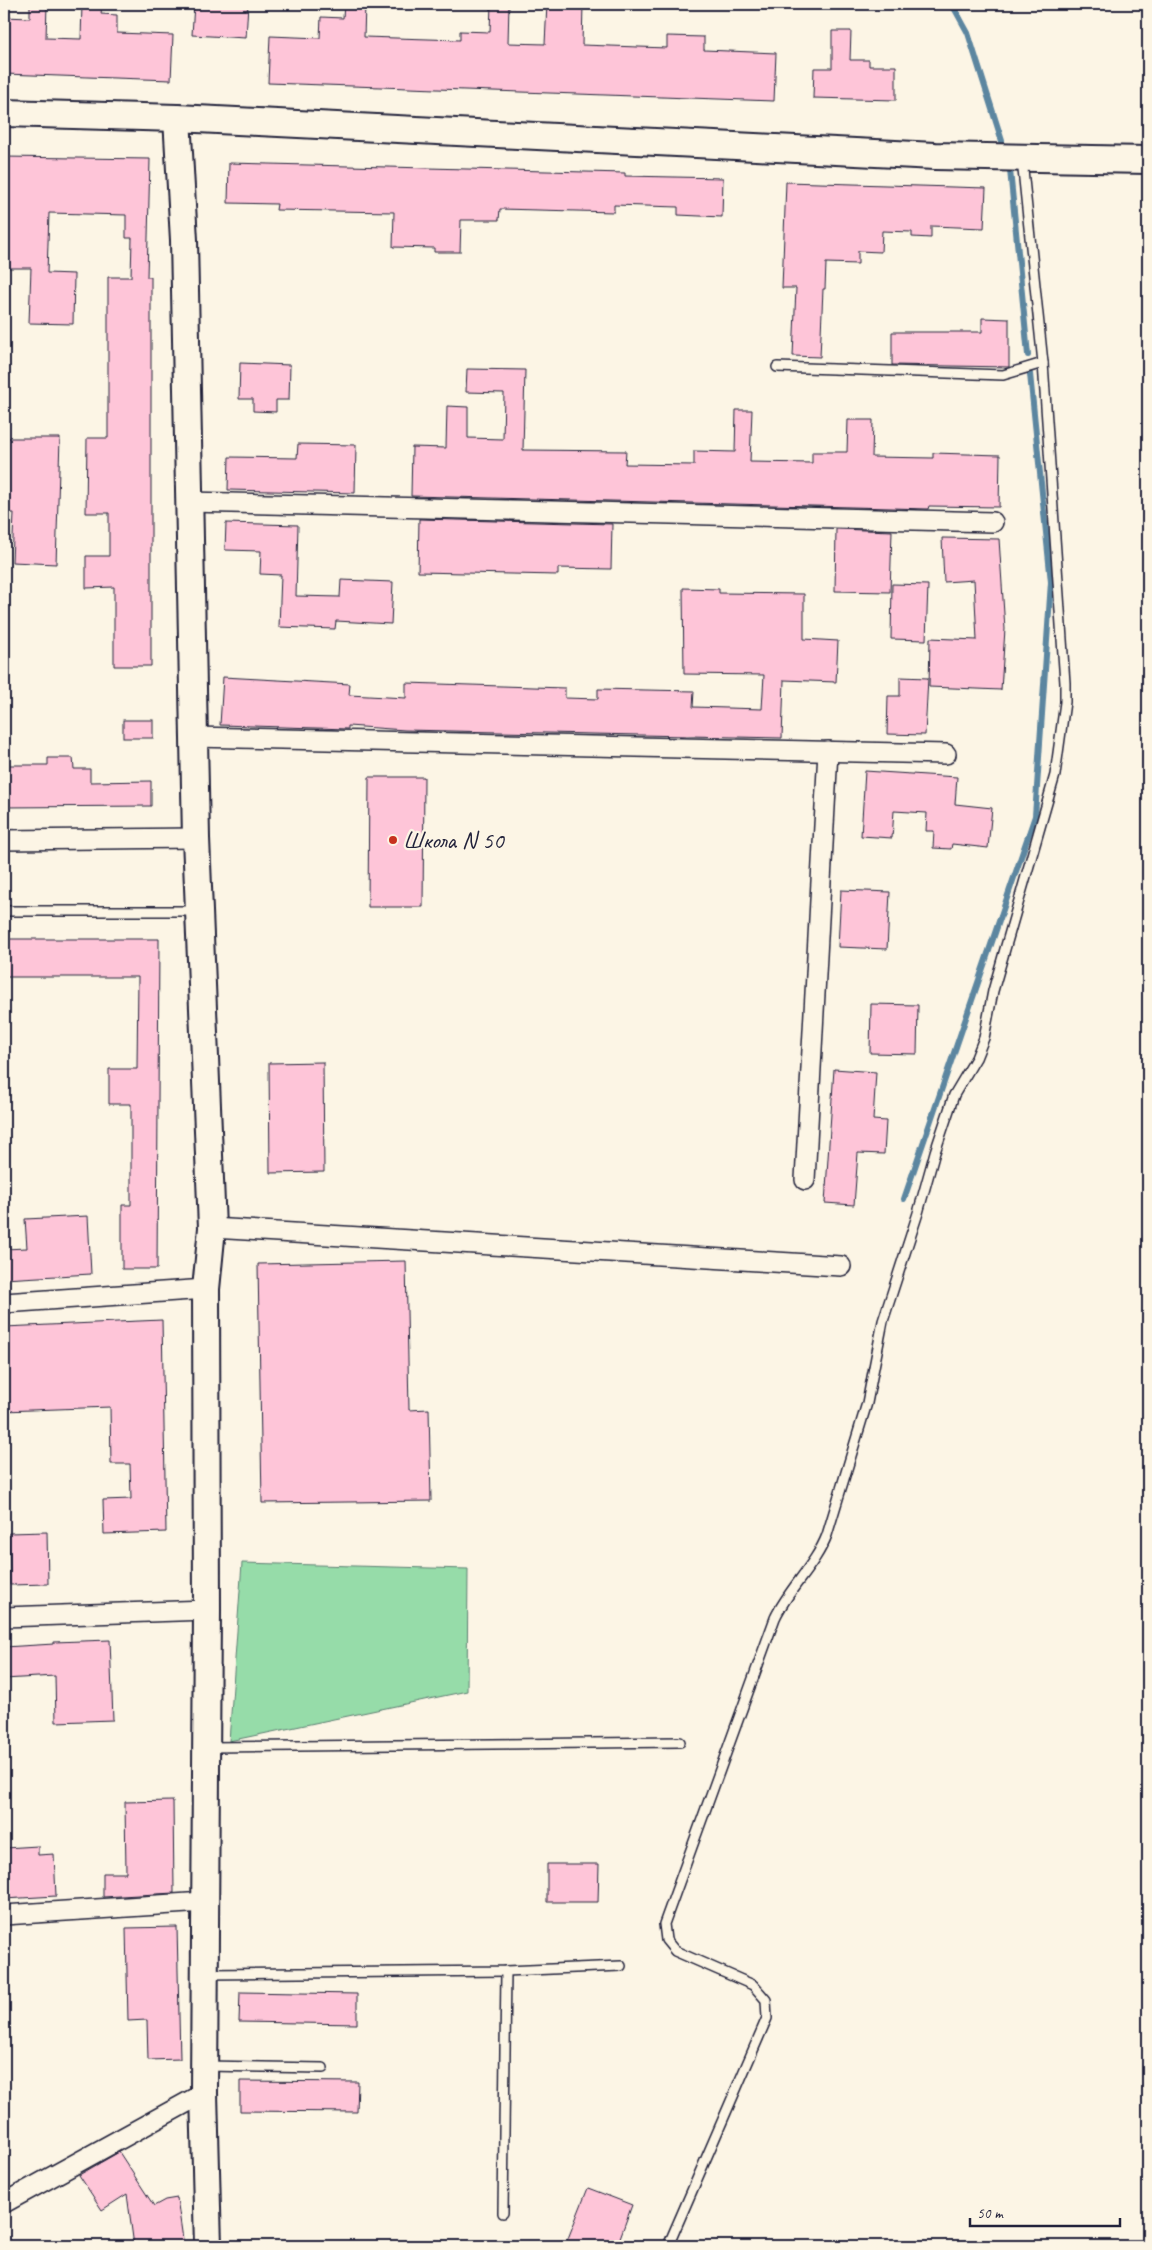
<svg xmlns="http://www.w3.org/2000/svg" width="1152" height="2250" viewBox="0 0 1152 2250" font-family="Caveat,sans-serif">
	<rect width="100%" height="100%" fill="#fcf5e5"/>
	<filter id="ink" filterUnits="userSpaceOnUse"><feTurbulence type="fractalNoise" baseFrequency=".02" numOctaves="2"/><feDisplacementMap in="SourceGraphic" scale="10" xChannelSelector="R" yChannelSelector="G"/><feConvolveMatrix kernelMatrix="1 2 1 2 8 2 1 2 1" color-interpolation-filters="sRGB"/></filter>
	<g filter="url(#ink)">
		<polygon fill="#96dca9" stroke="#5c7f72" points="242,1563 468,1569 467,1691 229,1741"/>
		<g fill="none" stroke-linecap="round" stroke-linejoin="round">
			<g stroke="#5c86a0" stroke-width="6">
				<polyline points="952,4 968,33 1002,141"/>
				<polyline points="1010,170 1028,355"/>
				<polyline points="904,1199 1035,816 1051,582 1030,374"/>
			</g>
		</g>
		<g fill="#fec5d8" stroke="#22223b">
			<polygon points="30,4 47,4 46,38 81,39 82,4 102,4 101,14 117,15 117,33 173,35 171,80 4,74 4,17 30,18"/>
			<polygon points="194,4 248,4 246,38 192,35"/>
			<polygon points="344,4 365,4 364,37 460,40 460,31 490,32 491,4 509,4 508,43 545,44 547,4 583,4 582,45 667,48 667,36 704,37 704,50 776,53 774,101 268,83 270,36 320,38 321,17 343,18"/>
			<polygon points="832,31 851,31 850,60 869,60 869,66 896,66 896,100 813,98 814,68 832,68"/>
			<polygon points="4,157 150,159 147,277 151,277 151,666 114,666 114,587 86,588 86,556 109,556 109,513 86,513 87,438 108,438 108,277 131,277 132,238 126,238 126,215 49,213 47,273 74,274 73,324 29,323 31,268 4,268"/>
			<polygon points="229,163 625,173 625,176 723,178 722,217 678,215 678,207 614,205 614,212 500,209 499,220 461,220 460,252 434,252 434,248 393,247 394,212 276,210 277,204 228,203"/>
			<polygon points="786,182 986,188 984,228 931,226 931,238 912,237 912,232 882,231 881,252 858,251 858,264 826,263 825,289 823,289 820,357 793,356 796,288 782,288"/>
			<polygon points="982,318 1009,319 1009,367 892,365 892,332 982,332"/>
			<polygon points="240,363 290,365 289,400 276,400 276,412 253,411 253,399 239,399"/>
			<polygon points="467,369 525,370 523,450 626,451 625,464 694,465 694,451 735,452 736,410 752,410 750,462 812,463 812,452 847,452 848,420 873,420 872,457 933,458 933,453 1000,455 999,507 929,506 928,509 892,508 411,496 412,447 446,448 447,406 468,407 468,438 503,439 504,393 466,392"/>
			<polygon points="4,438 60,438 56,564 12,562 14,513 4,513"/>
			<polygon points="298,444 356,445 355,493 228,490 229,457 297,458"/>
			<polygon points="419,519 612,524 611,569 558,568 558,575 418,572"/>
			<polygon points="226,523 298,525 296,596 340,597 341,580 393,582 391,624 336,621 335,629 279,627 281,575 260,574 261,551 225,550"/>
			<polygon points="836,529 892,531 890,592 835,591"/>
			<polygon points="942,538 999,539 1005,629 1001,690 929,687 930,638 977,640 974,580 944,582"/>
			<polygon points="892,584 928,585 926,640 891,639"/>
			<polygon points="683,588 719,589 719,593 804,594 804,639 838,641 836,682 784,680 782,738 405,730 348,726 348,729 220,725 223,677 350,684 349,695 406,698 406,683 565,688 565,698 598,699 598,689 694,691 693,707 762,709 764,675 684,674"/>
			<polygon points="900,677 928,678 925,735 887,734 888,696 900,696"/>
			<rect x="123" y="720" width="30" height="18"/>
			<polygon points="48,758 73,758 74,769 90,769 90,782 151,781 151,806 4,807 4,765 48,765"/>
			<polygon points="865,771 957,777 955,804 992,808 988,848 952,844 951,849 933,848 934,831 926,831 927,813 894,811 892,838 861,836"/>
			<polygon points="369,777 424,777 423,907 368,907"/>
			<polygon points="841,890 890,892 887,949 838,947"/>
			<polygon points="4,939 159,939 157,1269 122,1269 122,1205 131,1205 131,1104 109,1104 109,1069 137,1069 138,977 4,977"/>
			<polygon points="871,1004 918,1005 917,1054 870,1053"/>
			<polygon points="323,1062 324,1172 270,1173 269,1063"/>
			<polygon points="834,1069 876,1072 873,1120 886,1121 884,1154 858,1153 854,1205 825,1203"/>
			<polygon points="88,1216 91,1274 4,1279 4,1249 27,1248 25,1219"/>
			<polygon points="406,1261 409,1410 429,1409 431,1501 262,1503 258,1264"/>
			<polygon points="162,1320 166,1532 104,1534 103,1500 131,1499 130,1464 111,1464 110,1407 4,1411 4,1327"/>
			<polygon points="47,1532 48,1584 10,1585 9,1533"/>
			<polygon points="110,1640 113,1720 56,1722 55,1676 4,1679 4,1647 54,1644 54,1642"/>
			<polygon points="173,1801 174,1893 103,1897 103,1873 126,1873 125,1802"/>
			<polygon points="38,1846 38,1855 54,1854 56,1896 4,1899 5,1848"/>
			<polygon points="547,1864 599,1864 598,1902 547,1902"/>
			<polygon points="177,1927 180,2059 148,2060 147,2020 128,2021 126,1928"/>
			<polygon points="240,1992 357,1994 357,2024 239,2022"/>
			<polygon points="240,2081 358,2082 357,2112 240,2111"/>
			<polygon points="119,2152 154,2206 165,2200 177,2198 184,2246 134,2246 127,2194 102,2210 79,2175"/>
			<polygon points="588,2188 632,2205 617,2246 565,2246"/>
		</g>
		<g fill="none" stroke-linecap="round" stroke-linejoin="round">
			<defs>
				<g id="lane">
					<polyline points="777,367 1003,375 1043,363"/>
					<polyline points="4,911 196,911"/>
					<polyline points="209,1747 680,1742"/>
					<polyline points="207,1974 506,1971 621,1966"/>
					<polyline points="205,2066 323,2068"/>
					<polyline points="503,2213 506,1971"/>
					<path d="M668 2246 767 2018 766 2000 753 1985 675 1951 666 1940 664 1924 775 1618C789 1588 815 1566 827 1535L867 1403 883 1321 918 1213 935 1152 954 1095 976 1058 984 1038 993 991 1055 775 1065 702V683L1043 363 1022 160"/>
				</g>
				<g id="street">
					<polyline points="189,502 993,522"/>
					<polyline points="193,737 946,754"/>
					<polyline points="4,840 196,838"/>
					<polyline points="805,1180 828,751"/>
					<polyline points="212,1228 841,1266"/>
					<polyline points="4,1303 206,1289"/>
					<polyline points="4,1617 207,1610"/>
					<polyline points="4,1915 204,1902"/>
					<polyline points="4,2203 204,2093"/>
				</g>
				<g id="secondary">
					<polyline points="4,113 177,118 935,156 1148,160"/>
					<polyline points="177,118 184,240 196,838 212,1228 206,1289 207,1610 204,2093 208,2246"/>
				</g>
			</defs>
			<use href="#lane" stroke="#22223b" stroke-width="12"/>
			<use href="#street" stroke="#22223b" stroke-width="22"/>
			<use href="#secondary" stroke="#22223b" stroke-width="30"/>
			<use href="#lane" stroke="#fcf5e5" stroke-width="9"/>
			<use href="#street" stroke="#fcf5e5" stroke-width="19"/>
			<use href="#secondary" stroke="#fcf5e5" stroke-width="26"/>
		</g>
	</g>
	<circle fill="#c8321e" stroke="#fcf5e5" stroke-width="2" cx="393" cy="840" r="5"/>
	<g text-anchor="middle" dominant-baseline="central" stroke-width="4.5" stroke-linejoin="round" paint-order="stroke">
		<g font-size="24" fill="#22223b" stroke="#fcf5e5" text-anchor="start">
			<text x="403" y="840">Школа N 50</text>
		</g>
	</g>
	<rect width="1152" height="2250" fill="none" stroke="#fcf5e5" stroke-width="20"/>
	<rect x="10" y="10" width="1132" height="2230" fill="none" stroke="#22223b" stroke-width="2" filter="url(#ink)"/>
	<path d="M970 2218v8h150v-8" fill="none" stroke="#22223b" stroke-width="2.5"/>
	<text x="977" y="2218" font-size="15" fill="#22223b" stroke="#fcf5e5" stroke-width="4" paint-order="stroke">50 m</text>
</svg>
